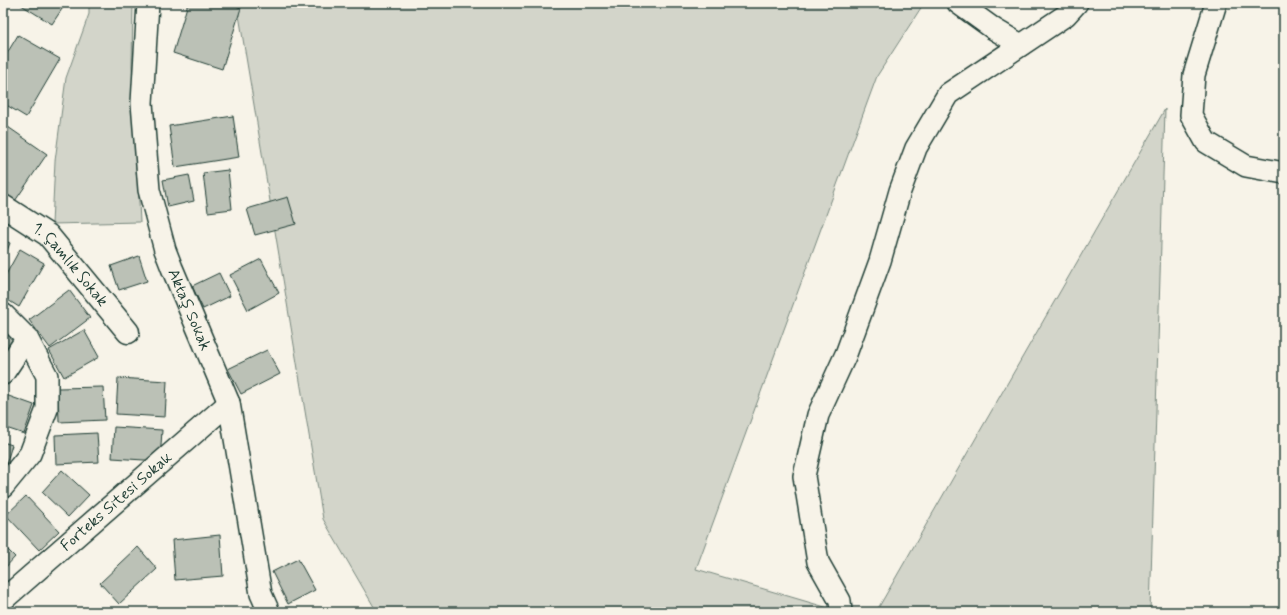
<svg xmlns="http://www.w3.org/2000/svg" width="1287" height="615" viewBox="0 0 1287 615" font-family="Mynerve,sans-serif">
	<rect width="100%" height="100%" fill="#f7f3e8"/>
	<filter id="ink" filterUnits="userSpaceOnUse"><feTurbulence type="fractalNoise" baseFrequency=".025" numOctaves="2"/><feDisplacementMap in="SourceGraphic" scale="8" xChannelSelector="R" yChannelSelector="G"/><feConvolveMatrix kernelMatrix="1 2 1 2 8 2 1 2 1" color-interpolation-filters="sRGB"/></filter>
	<g filter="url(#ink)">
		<g fill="#d3d5ca" stroke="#79897f">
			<polygon points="89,3 133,3 132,66 140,222 52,224 55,161 66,78 89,14"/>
			<polygon points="237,3 924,3 877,76 696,569 842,612 377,612 323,519"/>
			<polygon points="1165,109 1150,612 876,612"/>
		</g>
		<g fill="#bbc1b6" stroke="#1f3d34">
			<polygon points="18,3 66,3 52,24"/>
			<polygon points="188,3 226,3 241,8 222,69 173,53"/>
			<polygon points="18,35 60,59 26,117 3,103 3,60"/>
			<polygon points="233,116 239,157 175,167 169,126"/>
			<polygon points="8,127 47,154 15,201 3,193 3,134"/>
			<polygon points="228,170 232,209 208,212 203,173"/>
			<polygon points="189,175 194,201 168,207 163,180"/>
			<polygon points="288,197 296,224 255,235 247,209"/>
			<polygon points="3,240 10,243 3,261"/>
			<polygon points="20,249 44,263 19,307 3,297 3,280"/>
			<polygon points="139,256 147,281 119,290 111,266"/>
			<polygon points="261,259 279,293 248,310 230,275"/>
			<polygon points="219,273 230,296 203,309 192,286"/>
			<polygon points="69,290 90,318 50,348 29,320"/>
			<polygon points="3,326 20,335 3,368"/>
			<polygon points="84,330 99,357 64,377 49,350"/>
			<polygon points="267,350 280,374 241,394 228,369"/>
			<polygon points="118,378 167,381 165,417 116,414"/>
			<polygon points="103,387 105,420 59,422 58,388"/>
			<polygon points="3,394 34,405 24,434 3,427"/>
			<polygon points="114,427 162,430 160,461 112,458"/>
			<polygon points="97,433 99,462 56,464 55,435"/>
			<polygon points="3,442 12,445 5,468 3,467"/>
			<polygon points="62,470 89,495 68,517 42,492"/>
			<polygon points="26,496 59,531 39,550 6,515"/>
			<polygon points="220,535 223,576 175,580 172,540"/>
			<polygon points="3,545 15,557 3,570"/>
			<polygon points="138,547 157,569 119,604 100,583"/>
			<polygon points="298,559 315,590 288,604 272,572"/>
		</g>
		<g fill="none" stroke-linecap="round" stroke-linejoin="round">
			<defs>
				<g id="street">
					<path id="s1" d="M148 3 142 103 149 190 165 250 172 268 229 403 261 594 269 612"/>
					<polyline points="958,3 994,29 1021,45"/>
					<polyline points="1216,3 1194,75 1191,115 1206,142 1246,166 1284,173"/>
					<polyline points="3,314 27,338 47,376 47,409 30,454 3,487"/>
					<polyline points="3,374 27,338"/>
					<path id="s2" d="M3 600 229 403"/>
					<polyline points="841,612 840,601 818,562 804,476 818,415 846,354 880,261 900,191 916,148 948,94 1066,15 1077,3"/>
				</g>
				<g id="secondary">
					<path id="s3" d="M3 206 48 235 128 332"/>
				</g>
			</defs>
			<use href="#street" stroke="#1f3d34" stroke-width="24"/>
			<use href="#secondary" stroke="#1f3d34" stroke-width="25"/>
			<use href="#street" stroke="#f7f3e8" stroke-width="21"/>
			<use href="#secondary" stroke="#f7f3e8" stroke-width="22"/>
		</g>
	</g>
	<g text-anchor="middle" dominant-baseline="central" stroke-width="3" stroke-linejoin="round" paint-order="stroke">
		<g font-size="16" fill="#1f3d34" stroke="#f7f3e8">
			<text stroke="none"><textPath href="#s3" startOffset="90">1. Çamlık Sokak</textPath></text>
			<text stroke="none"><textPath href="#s1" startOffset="314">Aktaş Sokak</textPath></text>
			<text stroke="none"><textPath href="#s2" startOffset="150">Forteks Sitesi Sokak</textPath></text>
		</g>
	</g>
	<rect width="1287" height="615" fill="none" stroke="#f7f3e8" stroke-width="16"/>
	<rect x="8" y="8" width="1271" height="599" fill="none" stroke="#1f3d34" stroke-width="1.5" filter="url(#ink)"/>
</svg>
